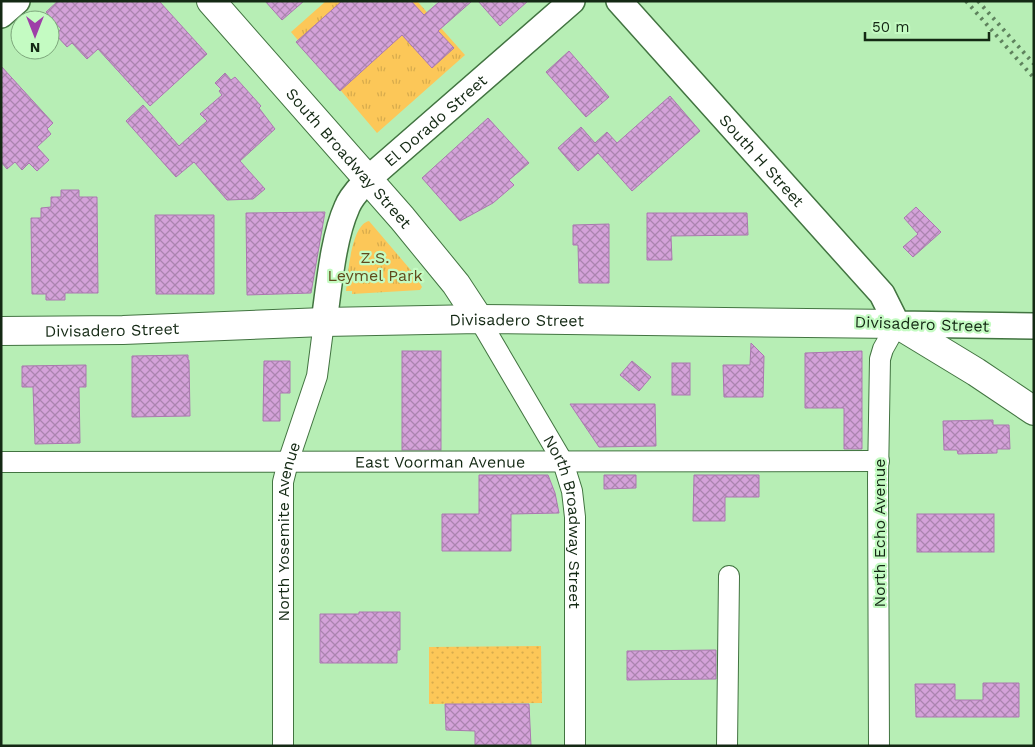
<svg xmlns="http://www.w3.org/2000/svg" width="1035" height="747" viewBox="0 0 1035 747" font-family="'Work Sans',sans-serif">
	<defs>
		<pattern id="grass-dots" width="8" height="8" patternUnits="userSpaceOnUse" patternTransform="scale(1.25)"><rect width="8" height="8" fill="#fcc758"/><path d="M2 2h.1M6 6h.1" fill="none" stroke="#d7ab4c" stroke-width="1.8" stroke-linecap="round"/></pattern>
		<pattern id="park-tufts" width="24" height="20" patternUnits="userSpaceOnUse" patternTransform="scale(1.25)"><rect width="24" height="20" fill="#fcc758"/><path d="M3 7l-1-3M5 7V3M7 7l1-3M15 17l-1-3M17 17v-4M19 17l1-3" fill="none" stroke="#d7ab4c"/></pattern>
		<pattern id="building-cross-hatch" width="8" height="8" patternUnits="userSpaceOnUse" patternTransform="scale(1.25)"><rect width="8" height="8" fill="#d4a2d9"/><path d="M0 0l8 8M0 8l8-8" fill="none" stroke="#ab84af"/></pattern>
	</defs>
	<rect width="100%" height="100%" fill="#b7eeb5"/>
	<polygon fill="url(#grass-dots)" points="541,646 542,703 429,704 429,647"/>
	<g fill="url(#park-tufts)">
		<polygon points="326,1 417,1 465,55 377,133 291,32"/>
		<path d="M369 221 415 275 422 287 420 290 352 294V291H346C348 274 351 225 369 221Z"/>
	</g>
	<g fill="url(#building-cross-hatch)" stroke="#aa79af">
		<polygon points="58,1 159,1 207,54 150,106 98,49 87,59 72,43 67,47 55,34 61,29 46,12"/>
		<polygon points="265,1 304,1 282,20"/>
		<polygon points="342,1 411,1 424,15 440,1 472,1 438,31 454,48 432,68 402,35 340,91 296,42"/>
		<polygon points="478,1 528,1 500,26"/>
		<polygon points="569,51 609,97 586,117 546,72"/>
		<polygon points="1,66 53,123 47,129 51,134 37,147 49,160 37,171 29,163 22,170 15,162 7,169 1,162"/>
		<polygon points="225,73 231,80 235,77 261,106 259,108 275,129 240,161 265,189 253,199 227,200 194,162 176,177 126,121 143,105 179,146 207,121 200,114 222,95 219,91 221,89 215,83"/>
		<polygon points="670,96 700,131 632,191 598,153 578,171 558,148 581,127 595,143 607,132 617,143"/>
		<polygon points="488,118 529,163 509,180 514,185 493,203 460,221 422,178"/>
		<polygon points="61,190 79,190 79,197 97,197 98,293 65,293 65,300 46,300 46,294 32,294 31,218 41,218 41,208 51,207 51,197 61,197"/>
		<polygon points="916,207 941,232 913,257 903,247 918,234 904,218"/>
		<polygon points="325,212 311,293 247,295 246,213"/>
		<polygon points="647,213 747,213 748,235 671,236 672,260 647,260"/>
		<polygon points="155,215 214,215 214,294 156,294"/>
		<polygon points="609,224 609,283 579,283 578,245 573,245 573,225"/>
		<polygon points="751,343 764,356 763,397 724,397 723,365 750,365"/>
		<rect x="402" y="351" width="39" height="99"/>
		<polygon points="862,351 862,449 844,449 844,408 805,408 805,353"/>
		<polygon points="188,355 188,360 189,360 190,416 132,417 132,356"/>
		<polygon points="264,361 290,361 290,393 280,393 280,421 263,421"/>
		<polygon points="632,361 651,377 639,391 620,375"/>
		<rect x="672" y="363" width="18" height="32"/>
		<polygon points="86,365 86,387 79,387 80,443 35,444 33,387 22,387 22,366"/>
		<polygon points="570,404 655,404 656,446 599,447"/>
		<polygon points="993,420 993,425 1009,425 1010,449 997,449 997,453 958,454 957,450 944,450 943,421"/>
		<polygon points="479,475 548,475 555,493 559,513 511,514 511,551 442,551 442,514 479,514"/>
		<polygon points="604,475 636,475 636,488 604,489"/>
		<polygon points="694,475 759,475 759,497 725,497 725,521 693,521"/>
		<rect x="917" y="514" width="77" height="38"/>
		<polygon points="359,612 400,612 400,650 397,650 397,663 320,663 320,614 359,614"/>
		<polygon points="716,650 716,679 627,680 627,651"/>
		<polygon points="983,683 1019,683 1019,717 916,717 915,684 955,684 955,700 983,700"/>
		<polygon points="445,704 529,704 531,746 475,746 475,731 446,730"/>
	</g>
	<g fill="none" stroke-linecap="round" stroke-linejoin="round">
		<defs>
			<g id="minor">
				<path id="s1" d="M479 319 563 462 572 491 575 517V746"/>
				<path id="s2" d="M1 462 879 461"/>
				<path id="s3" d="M283 746V482L288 462 317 376 324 322"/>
				<polyline points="727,746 729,576"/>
				<polyline points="879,746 878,478 880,359 883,349 897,324"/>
			</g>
			<g id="tertiary">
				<path id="s4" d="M619 1 882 294 897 324 1034 326"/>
				<polyline points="1,15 17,1"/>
				<path id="s5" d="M324 322C329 287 333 238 347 207 351 196 361 187 368 179L572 1"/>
			</g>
			<g id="secondary">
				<path id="s6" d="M211 1 402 218 456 284 479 319"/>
				<path id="s7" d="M1 331 123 330 324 322 479 319 897 324 976 372 1034 411"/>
			</g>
		</defs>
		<use href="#minor" stroke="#427441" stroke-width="22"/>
		<use href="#tertiary" stroke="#427441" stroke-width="28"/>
		<use href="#secondary" stroke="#427441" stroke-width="30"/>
		<use href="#minor" stroke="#fff" stroke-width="20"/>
		<use href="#tertiary" stroke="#fff" stroke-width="25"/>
		<use href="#secondary" stroke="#fff" stroke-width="28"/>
		<g stroke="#5e825d" stroke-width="4" stroke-dasharray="2.5 5" stroke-linecap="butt">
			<polyline points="966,1 1034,78"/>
			<polyline points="978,1 1034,64"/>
		</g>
	</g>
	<g text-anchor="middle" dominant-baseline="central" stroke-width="4.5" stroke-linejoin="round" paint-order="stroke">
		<g font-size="16" fill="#142914" stroke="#c4fbc2">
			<text stroke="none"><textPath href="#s5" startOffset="242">El Dorado Street</textPath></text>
			<text stroke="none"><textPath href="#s6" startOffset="209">South Broadway Street</textPath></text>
			<text stroke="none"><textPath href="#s4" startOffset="214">South H Street</textPath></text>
			<text stroke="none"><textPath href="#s7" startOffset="516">Divisadero Street</textPath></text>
			<text transform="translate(922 324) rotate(2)">Divisadero Street</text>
			<text stroke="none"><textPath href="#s7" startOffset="111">Divisadero Street</textPath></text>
			<text stroke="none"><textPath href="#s2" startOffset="439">East Voorman Avenue</textPath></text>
			<text stroke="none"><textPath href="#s1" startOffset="225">North Broadway Street</textPath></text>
			<text stroke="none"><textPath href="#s3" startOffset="215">North Yosemite Avenue</textPath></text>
			<text transform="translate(879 533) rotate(-90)">North Echo Avenue</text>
		</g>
		<g font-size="16" fill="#604b1d" stroke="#c4fbc2">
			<text x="375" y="257">Z.S.<tspan x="375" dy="18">Leymel Park</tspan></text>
		</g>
	</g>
	<rect width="1035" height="747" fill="none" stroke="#142914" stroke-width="5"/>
	<g transform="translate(35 35) rotate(180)"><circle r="24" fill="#c4fbc2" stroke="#7ea77c"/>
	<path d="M0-4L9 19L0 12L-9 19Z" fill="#9e3fa8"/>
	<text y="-8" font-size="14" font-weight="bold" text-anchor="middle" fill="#142914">N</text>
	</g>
	<path d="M865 32v8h124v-8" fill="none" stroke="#142914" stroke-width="2.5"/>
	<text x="872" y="32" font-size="15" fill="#142914" stroke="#c4fbc2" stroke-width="4" paint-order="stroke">50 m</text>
</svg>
